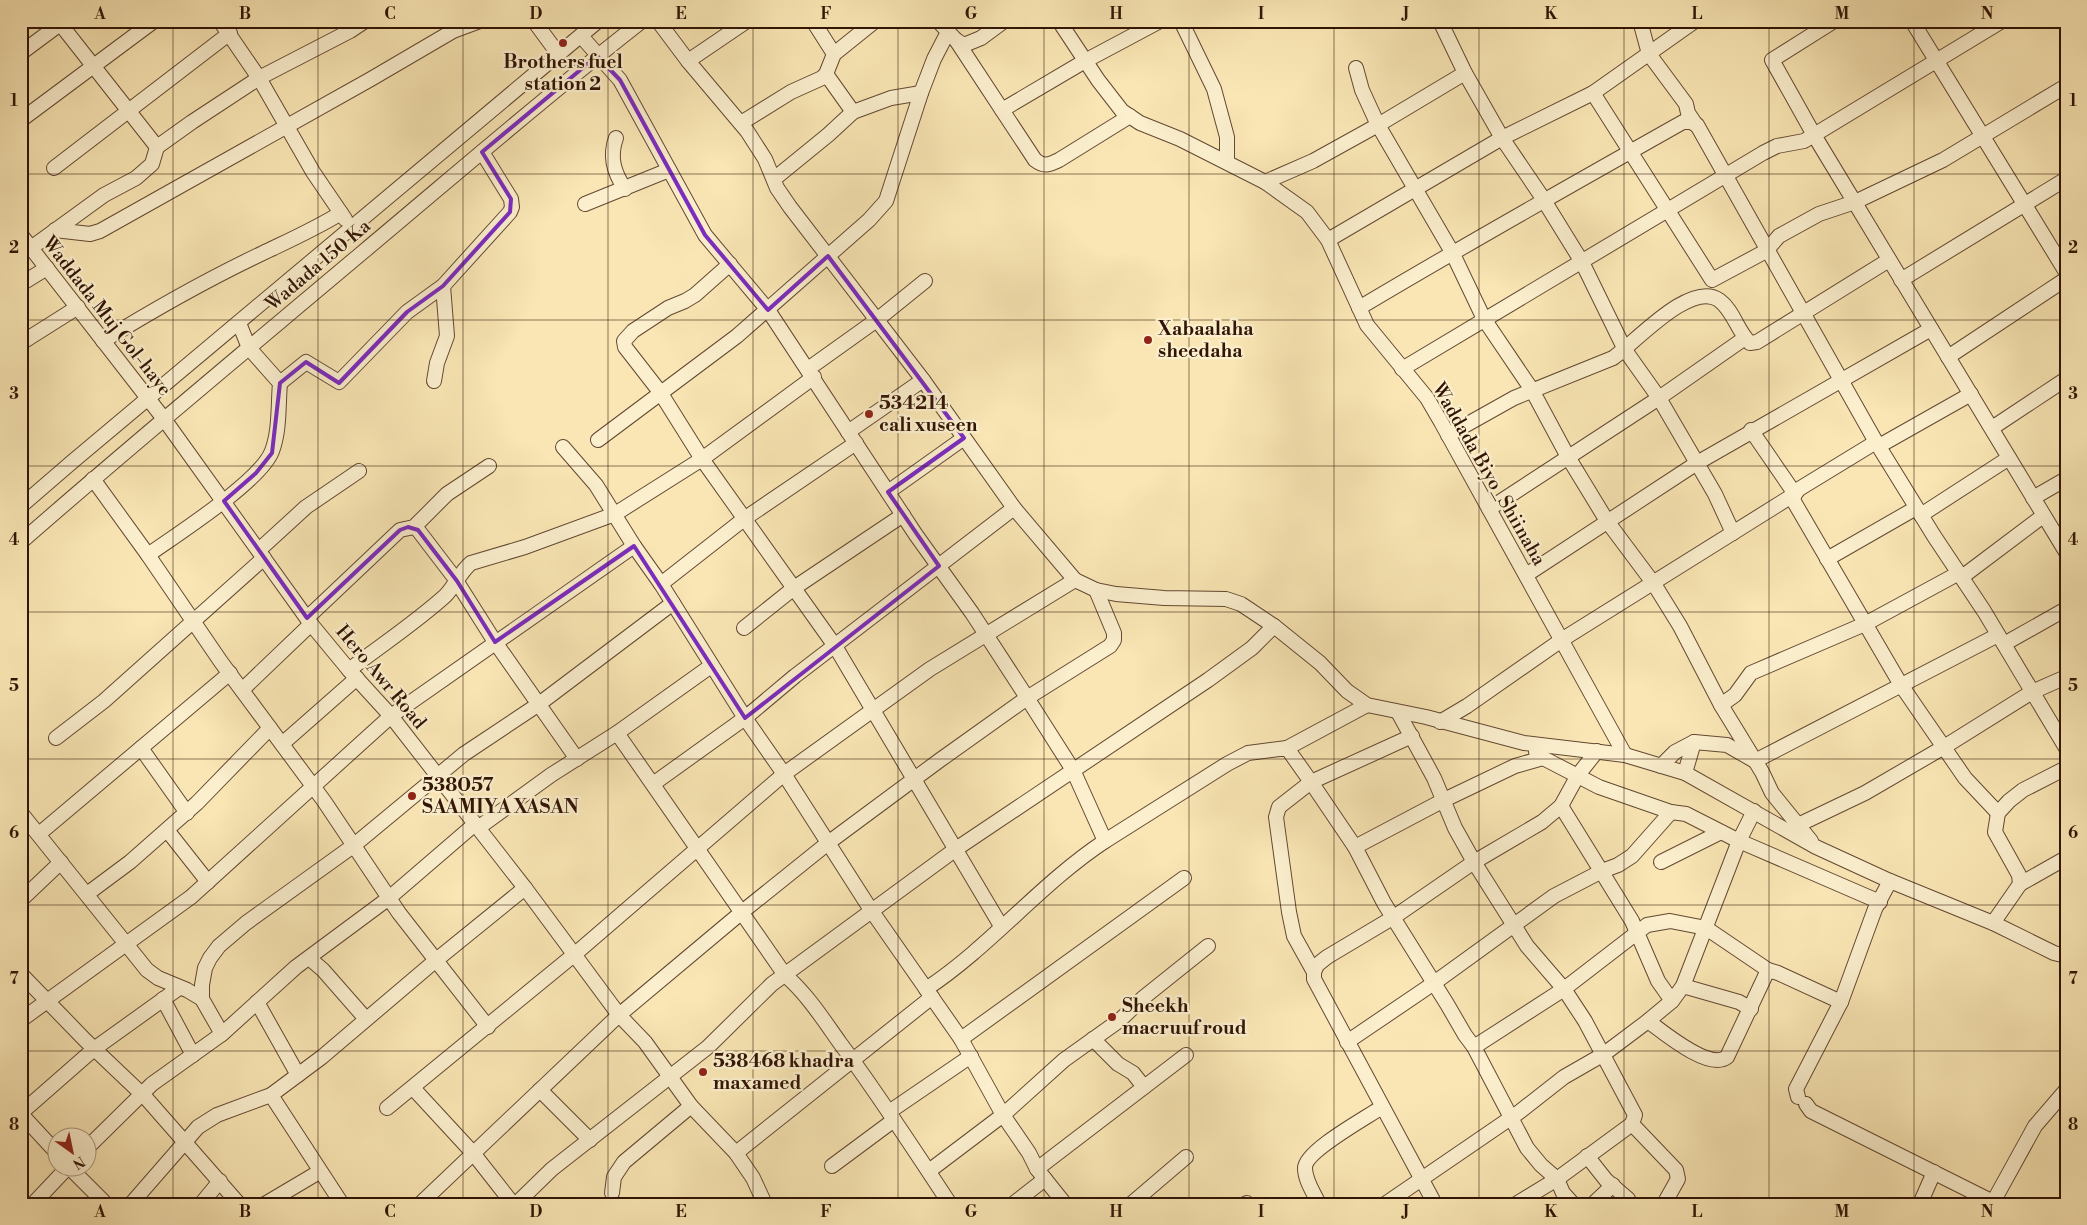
<svg xmlns="http://www.w3.org/2000/svg" width="2087" height="1225" viewBox="0 0 2087 1225" font-family="'Libre Bodoni',serif">
	<rect width="100%" height="100%" fill="#f9e6b4"/>
	<filter id="stains"><feTurbulence type="fractalNoise" baseFrequency=".004" numOctaves="4"/><feColorMatrix values="0 0 0 0 .2 0 0 0 0 .09 0 0 0 0 .02 0 0 0 .5 -.17"/></filter>
	<radialGradient id="worn" r=".72"><stop offset=".6" stop-color="#630" stop-opacity="0"/><stop offset="1" stop-color="#630" stop-opacity=".3"/></radialGradient>
	<g fill="none" stroke-linecap="round" stroke-linejoin="round">
		<defs>
			<g id="minor">
				<polyline points="58,21 157,147"/>
				<polyline points="220,21 259,78 313,172 345,219"/>
				<polyline points="534,21 559,55"/>
				<polyline points="658,21 688,61 747,131 765,159 777,188 790,207 923,380 1014,508 1075,580 1096,590 1116,594 1164,598 1226,599 1241,604 1274,626 1320,663 1347,691 1367,705 1426,717 1524,743 1625,755 1685,773 1816,847 1890,881 1993,923 2054,953 2066,956"/>
				<polyline points="813,21 834,54"/>
				<polyline points="938,21 956,40 964,45 981,38 1004,21"/>
				<polyline points="1059,21 1098,80 1122,111 1140,123 1180,139 1265,182 1307,212 1328,240 1367,325 1427,398 1441,422 1625,755"/>
				<polyline points="1181,21 1214,89 1227,137 1227,162"/>
				<polyline points="1440,21 1465,73 1502,138 1540,194 1582,262 1625,350 1659,398 1715,494 1733,533"/>
				<polyline points="1640,21 1649,54 1686,104 1688,113 1696,125"/>
				<polyline points="1834,21 1772,60 1814,135 2066,552"/>
				<polyline points="1912,21 2066,272"/>
				<path d="M581 36 620 80 705 235 768 310 916 535 972 613 1024 693 1073 770 1105 841C1040 884 991 946 926 989"/>
				<path d="M956 40 1035 160C1044 167 1049 165 1059 160L1130 116"/>
				<polyline points="21,53 64,21"/>
				<polyline points="688,61 747,21"/>
				<polyline points="1356,68 1362,90 1378,125 1465,73"/>
				<polyline points="826,74 853,112"/>
				<polyline points="1593,93 1712,280 1766,251 1779,236 1819,214 1855,202 1943,160 2066,86"/>
				<polyline points="1002,110 1085,61 1160,21"/>
				<polyline points="21,120 154,21"/>
				<polyline points="741,123 791,92 822,78 826,74 834,54 875,21"/>
				<path d="M616 138C609 157 614 173 625 189"/>
				<polyline points="54,168 230,33"/>
				<polyline points="774,179 828,135 853,112 891,98 921,93"/>
				<polyline points="1265,182 1313,161 1378,125 1452,252 1484,319 1532,390 1568,457 1607,521 1654,584 1680,626 1721,705 1762,772 1772,793 1811,841"/>
				<polyline points="585,204 669,170"/>
				<polyline points="55,230 90,234 100,231 371,79 453,31 480,21"/>
				<polyline points="21,235 164,419 311,624 349,670 391,716 525,888 619,1015 645,1042 691,1106 736,1153 753,1178 765,1204"/>
				<polyline points="1328,240 1502,138 1593,93 1695,21"/>
				<polyline points="31,248 104,195 136,178 152,164 157,147 192,122 259,78 350,31 365,21"/>
				<polyline points="730,264 695,295 685,301 668,308 633,331 624,341 625,347 660,392 702,459 835,646 1001,926"/>
				<polyline points="1901,280 2066,179"/>
				<polyline points="21,284 47,268"/>
				<path d="M1359 308C1466 244 1575 183 1683 122H1691L1697 125 1876 442 1934 536 1984 611 2066 748"/>
				<path d="M103 341C155 309 208 279 263 253 290 240 315 229 341 213"/>
				<polyline points="21,343 78,307"/>
				<polyline points="1948,357 2066,279"/>
				<polyline points="808,369 878,319 925,281"/>
				<polyline points="1402,369 1763,153 1777,146 1804,141 2002,21"/>
				<polyline points="434,381 437,363 447,336 443,286"/>
				<polyline points="280,383 306,362 339,382 407,312 443,286 510,212 512,207 511,199 482,152"/>
				<polyline points="1992,428 2066,379"/>
				<polyline points="848,432 923,380"/>
				<path d="M1448 435 1514 398 1613 358C1634 344 1690 280 1719 300 1734 311 1737 331 1750 343L1757 342 1889 260"/>
				<polyline points="598,440 737,336 869,220 886,201 921,93 934,59 948,32"/>
				<polyline points="1876,442 1799,489 1795,494 1793,500 1901,685 1965,778 1998,813"/>
				<polyline points="1879,446 1971,394"/>
				<polyline points="563,447 596,485 634,546 661,584 745,718 784,774 871,910 961,1039 1003,1115 1029,1153 1037,1169 1065,1204"/>
				<polyline points="93,479 148,555 221,662 324,801 399,913 488,1027"/>
				<polyline points="888,492 964,438"/>
				<polyline points="2033,498 2066,479"/>
				<polyline points="21,506 72,462 598,21"/>
				<polyline points="1489,509 1659,398 1745,338"/>
				<polyline points="1921,515 2009,458"/>
				<polyline points="414,527 418,530 457,581"/>
				<path d="M21 542C134 443 249 348 363 252 455 175 547 95 642 21"/>
				<polyline points="259,550 306,507 359,471"/>
				<path d="M148 555C176 535 261 481 272 451 280 430 278 405 280 383L249 348 239 323"/>
				<polyline points="1827,559 1916,508"/>
				<polyline points="1526,575 1697,463 1931,329"/>
				<polyline points="1962,577 2043,516"/>
				<polyline points="457,582 495,642 577,759"/>
				<polyline points="661,584 744,519 856,443"/>
				<polyline points="307,618 400,530 414,527 447,494 489,466"/>
				<polyline points="744,628 794,588 903,515"/>
				<polyline points="2004,644 2066,609"/>
				<path d="M349 670C380 646 415 623 445 596 455 586 460 572 471 563L525 547 615 514 702 459 814 377"/>
				<polyline points="242,690 311,624"/>
				<polyline points="1721,705 1735,695 1751,673 1865,624 1959,573"/>
				<polyline points="1398,712 1434,778 1455,828 1474,862 1527,946 1564,989 1585,1021 1635,1115 1632,1124 1557,1179 1516,1204"/>
				<polyline points="1440,722 1467,706 1563,639 1795,494 1751,430"/>
				<polyline points="617,733 711,666"/>
				<polyline points="56,738 104,701 264,558"/>
				<polyline points="282,744 357,678"/>
				<polyline points="141,748 187,813"/>
				<polyline points="1287,748 1367,705"/>
				<polyline points="1536,752 1543,758 1599,787 1671,812 1686,814 1739,841 1880,902"/>
				<polyline points="1543,758 1515,766 1444,800 1355,847 1384,903 1447,1004 1465,1035 1474,1047 1527,1148 1541,1165 1557,1179 1563,1193 1573,1204"/>
				<polyline points="1661,766 1675,752 1694,742 1727,745 1755,761 1998,635"/>
				<polyline points="1685,773 1694,742"/>
				<polyline points="653,784 745,718 795,676 1014,508"/>
				<polyline points="1561,806 1632,921 1658,981 1672,1001"/>
				<polyline points="21,813 147,970 158,978 187,990 202,999 222,1034"/>
				<polyline points="1798,825 1865,793 1944,747 2032,692 2066,677"/>
				<path d="M478 828 551 775 617 733 785 975C807 994 823 1019 840 1043 879 1095 914 1150 950 1204"/>
				<polyline points="167,830 208,882"/>
				<polyline points="39,834 230,673"/>
				<polyline points="1105,841 1227,764 1248,753 1287,748 1311,782 1279,807 1276,817 1289,912 1294,936 1314,972"/>
				<polyline points="1355,847 1311,782 1412,736"/>
				<polyline points="1661,862 1721,832"/>
				<polyline points="2020,884 2066,858"/>
				<polyline points="87,894 130,862 197,803 270,728"/>
				<polyline points="21,900 61,862"/>
				<polyline points="1993,923 2020,884 2019,875 1995,832 1998,813 2009,801 2023,790 2066,768"/>
				<polyline points="309,958 323,970 366,1019"/>
				<polyline points="21,974 85,1040 146,1098 239,1204"/>
				<polyline points="1683,986 1739,1002 1751,1009"/>
				<polyline points="163,999 193,1055"/>
				<polyline points="202,999 202,985 205,968 210,958 219,946 246,923 353,846 464,754 539,704 673,603"/>
				<polyline points="257,1002 298,1075"/>
				<polyline points="21,1020 191,897 391,716 634,546"/>
				<path d="M1648 1021C1663 1032 1709 1071 1727 1057L1768 970"/>
				<polyline points="961,1039 1184,878"/>
				<polyline points="1093,1039 1118,1064 1133,1073 1144,1087"/>
				<polyline points="1347,1042 1434,983 1554,896 1602,871 1618,865 1632,856 1671,812"/>
				<polyline points="1474,1047 1564,989 1647,925 1670,921 1706,928 1768,970 1778,973 1841,1002 1875,909 1890,881"/>
				<polyline points="413,1088 473,1153 513,1204"/>
				<polyline points="540,1090 590,1140"/>
				<polyline points="271,1095 342,1204"/>
				<polyline points="1798,1097 1796,1089 1841,1002"/>
				<polyline points="1806,1104 1811,1111 1993,1202"/>
				<polyline points="387,1108 575,954 784,774 930,669 1075,580"/>
				<polyline points="889,1112 971,1056"/>
				<polyline points="21,1113 94,1049 179,988"/>
				<polyline points="21,1114 58,1154"/>
				<polyline points="1632,1124 1676,1170 1678,1179 1664,1204"/>
				<polyline points="88,1147 152,1084 222,1034 296,967 389,898 475,824"/>
				<polyline points="736,1153 932,997"/>
				<polyline points="1587,1156 1606,1180 1628,1199 1630,1204"/>
				<polyline points="832,1166 894,1120"/>
				<polyline points="70,1168 106,1204"/>
				<polyline points="1037,1169 1186,1055"/>
				<polyline points="929,1171 1003,1115 1064,1060 1120,1020 1143,998 1208,946"/>
				<polyline points="612,1193 614,1177 624,1162 691,1106"/>
				<polyline points="33,1204 67,1168"/>
				<polyline points="131,1204 198,1127 217,1115 271,1095 322,1057 435,961 525,888"/>
				<polyline points="201,1204 220,1181"/>
				<polyline points="265,1204 319,1172"/>
				<polyline points="420,1204 619,1015 742,912 828,843 940,760 1027,698 1110,646 1114,640 1114,633 1096,590"/>
				<polyline points="516,1204 552,1169 708,1047 772,984 956,849 1208,680 1252,648 1274,626"/>
				<polyline points="1013,1204 1045,1179"/>
				<polyline points="1131,1204 1186,1157"/>
				<polyline points="1245,1204 1247,1203"/>
				<path d="M1319 1204C1314 1193 1305 1181 1305 1168 1305 1151 1366 1118 1382 1107"/>
				<polyline points="1385,1204 1518,1113 1564,1077 1604,1054 1648,1021 1672,1001 1683,986 1739,841 1754,811"/>
				<polyline points="1435,1204 1314,979 1314,972 1317,965 1327,957 1394,917 1474,862 1542,822 1561,806 1578,775 1597,751"/>
				<polyline points="1593,1204 1613,1185"/>
				<polyline points="1920,1204 1934,1172"/>
				<polyline points="1992,1204 2035,1126 2066,1090"/>
			</g>
		</defs>
		<use href="#minor" stroke="#634831" stroke-width="16"/>
		<use href="#minor" stroke="#fbefce" stroke-width="14"/>
	</g>
	<path fill="none" stroke="#7b2cbf" stroke-width="4" stroke-linejoin="round" d="M597 56 620 80 705 235 768 310 828 256 964 438 888 492 939 566 745 718 634 546 495 642 457 581 418 530 408 527 400 530 307 618 224 501 256 473 272 453 280 383 306 362 339 383 407 312 443 286 510 212 511 199 482 152Z"/>
	<path fill="none" stroke="#311405" stroke-width="1" stroke-opacity="0.55" d="M173 21V1204M318 21V1204M463 21V1204M608 21V1204M753 21V1204M898 21V1204M1044 21V1204M1189 21V1204M1334 21V1204M1479 21V1204M1624 21V1204M1769 21V1204M1914 21V1204M21 174H2066M21 320H2066M21 466H2066M21 612H2066M21 759H2066M21 905H2066M21 1051H2066"/>
	<g fill="#8f2418" stroke="#fbefce" stroke-width="2">
		<circle cx="563" cy="43" r="5"/>
		<circle cx="1148" cy="340" r="5"/>
		<circle cx="869" cy="414" r="5"/>
		<circle cx="412" cy="796" r="5"/>
		<circle cx="1112" cy="1017" r="5"/>
		<circle cx="703" cy="1072" r="5"/>
	</g>
	<g text-anchor="middle" dominant-baseline="central" stroke-width="4.5" stroke-linejoin="round" paint-order="stroke">
		<g font-size="19" font-weight="bold" fill="#311405" stroke="#fbefce" text-anchor="start">
			<text x="563" y="62" text-anchor="middle">Brothers fuel<tspan x="563" dy="22">station 2</tspan></text>
			<text x="1158" y="329">Xabaalaha<tspan x="1158" dy="22">sheedaha</tspan></text>
			<text x="879" y="403">534214<tspan x="879" dy="22">cali xuseen</tspan></text>
			<text x="422" y="785">538057<tspan x="422" dy="22">SAAMIYA XASAN</tspan></text>
			<text x="1122" y="1006">Sheekh<tspan x="1122" dy="22">macruuf roud</tspan></text>
			<text x="713" y="1061">538468 khadra<tspan x="713" dy="22">maxamed</tspan></text>
		</g>
		<g font-size="19" fill="#311405" stroke="#fbefce">
			<text transform="translate(318 265) rotate(-40)">Wadada 150 Ka</text>
			<text transform="translate(107 316) rotate(52)">Waddada Muj Gol-haye</text>
			<text transform="translate(1489 474) rotate(60)">Waddada Biyo_Shiinaha</text>
			<text transform="translate(381 677) rotate(50)">Hero Awr Road</text>
		</g>
	</g>
	<rect width="2087" height="1225" fill="none" stroke="#f9e6b4" stroke-width="55"/>
	<g transform="translate(72 1152) rotate(147)"><circle r="24" fill="#fbefce" stroke="#aa977e"/>
	<path d="M0-4L9 19L0 12L-9 19Z" fill="#8f2418"/>
	<text y="-8" font-size="14" font-weight="bold" text-anchor="middle" fill="#311405">N</text>
	</g>
	<rect x="28" y="28" width="2032" height="1170" fill="none" stroke="#311405" stroke-width="2"/>
	<g font-size="16" text-anchor="middle" font-weight="bold" fill="#311405">
		<text x="100" y="19">A</text>
		<text x="245" y="19">B</text>
		<text x="390" y="19">C</text>
		<text x="536" y="19">D</text>
		<text x="681" y="19">E</text>
		<text x="826" y="19">F</text>
		<text x="971" y="19">G</text>
		<text x="1116" y="19">H</text>
		<text x="1261" y="19">I</text>
		<text x="1406" y="19">J</text>
		<text x="1551" y="19">K</text>
		<text x="1697" y="19">L</text>
		<text x="1842" y="19">M</text>
		<text x="1987" y="19">N</text>
		<text x="14" y="106">1</text>
		<text x="2073" y="106">1</text>
		<text x="14" y="253">2</text>
		<text x="2073" y="253">2</text>
		<text x="14" y="399">3</text>
		<text x="2073" y="399">3</text>
		<text x="14" y="545">4</text>
		<text x="2073" y="545">4</text>
		<text x="14" y="691">5</text>
		<text x="2073" y="691">5</text>
		<text x="14" y="838">6</text>
		<text x="2073" y="838">6</text>
		<text x="14" y="984">7</text>
		<text x="2073" y="984">7</text>
		<text x="14" y="1130">8</text>
		<text x="2073" y="1130">8</text>
		<text x="100" y="1217">A</text>
		<text x="245" y="1217">B</text>
		<text x="390" y="1217">C</text>
		<text x="536" y="1217">D</text>
		<text x="681" y="1217">E</text>
		<text x="826" y="1217">F</text>
		<text x="971" y="1217">G</text>
		<text x="1116" y="1217">H</text>
		<text x="1261" y="1217">I</text>
		<text x="1406" y="1217">J</text>
		<text x="1551" y="1217">K</text>
		<text x="1697" y="1217">L</text>
		<text x="1842" y="1217">M</text>
		<text x="1987" y="1217">N</text>
	</g>
	<rect width="100%" height="100%" filter="url(#stains)"/>
	<rect width="100%" height="100%" fill="url(#worn)"/>
</svg>
